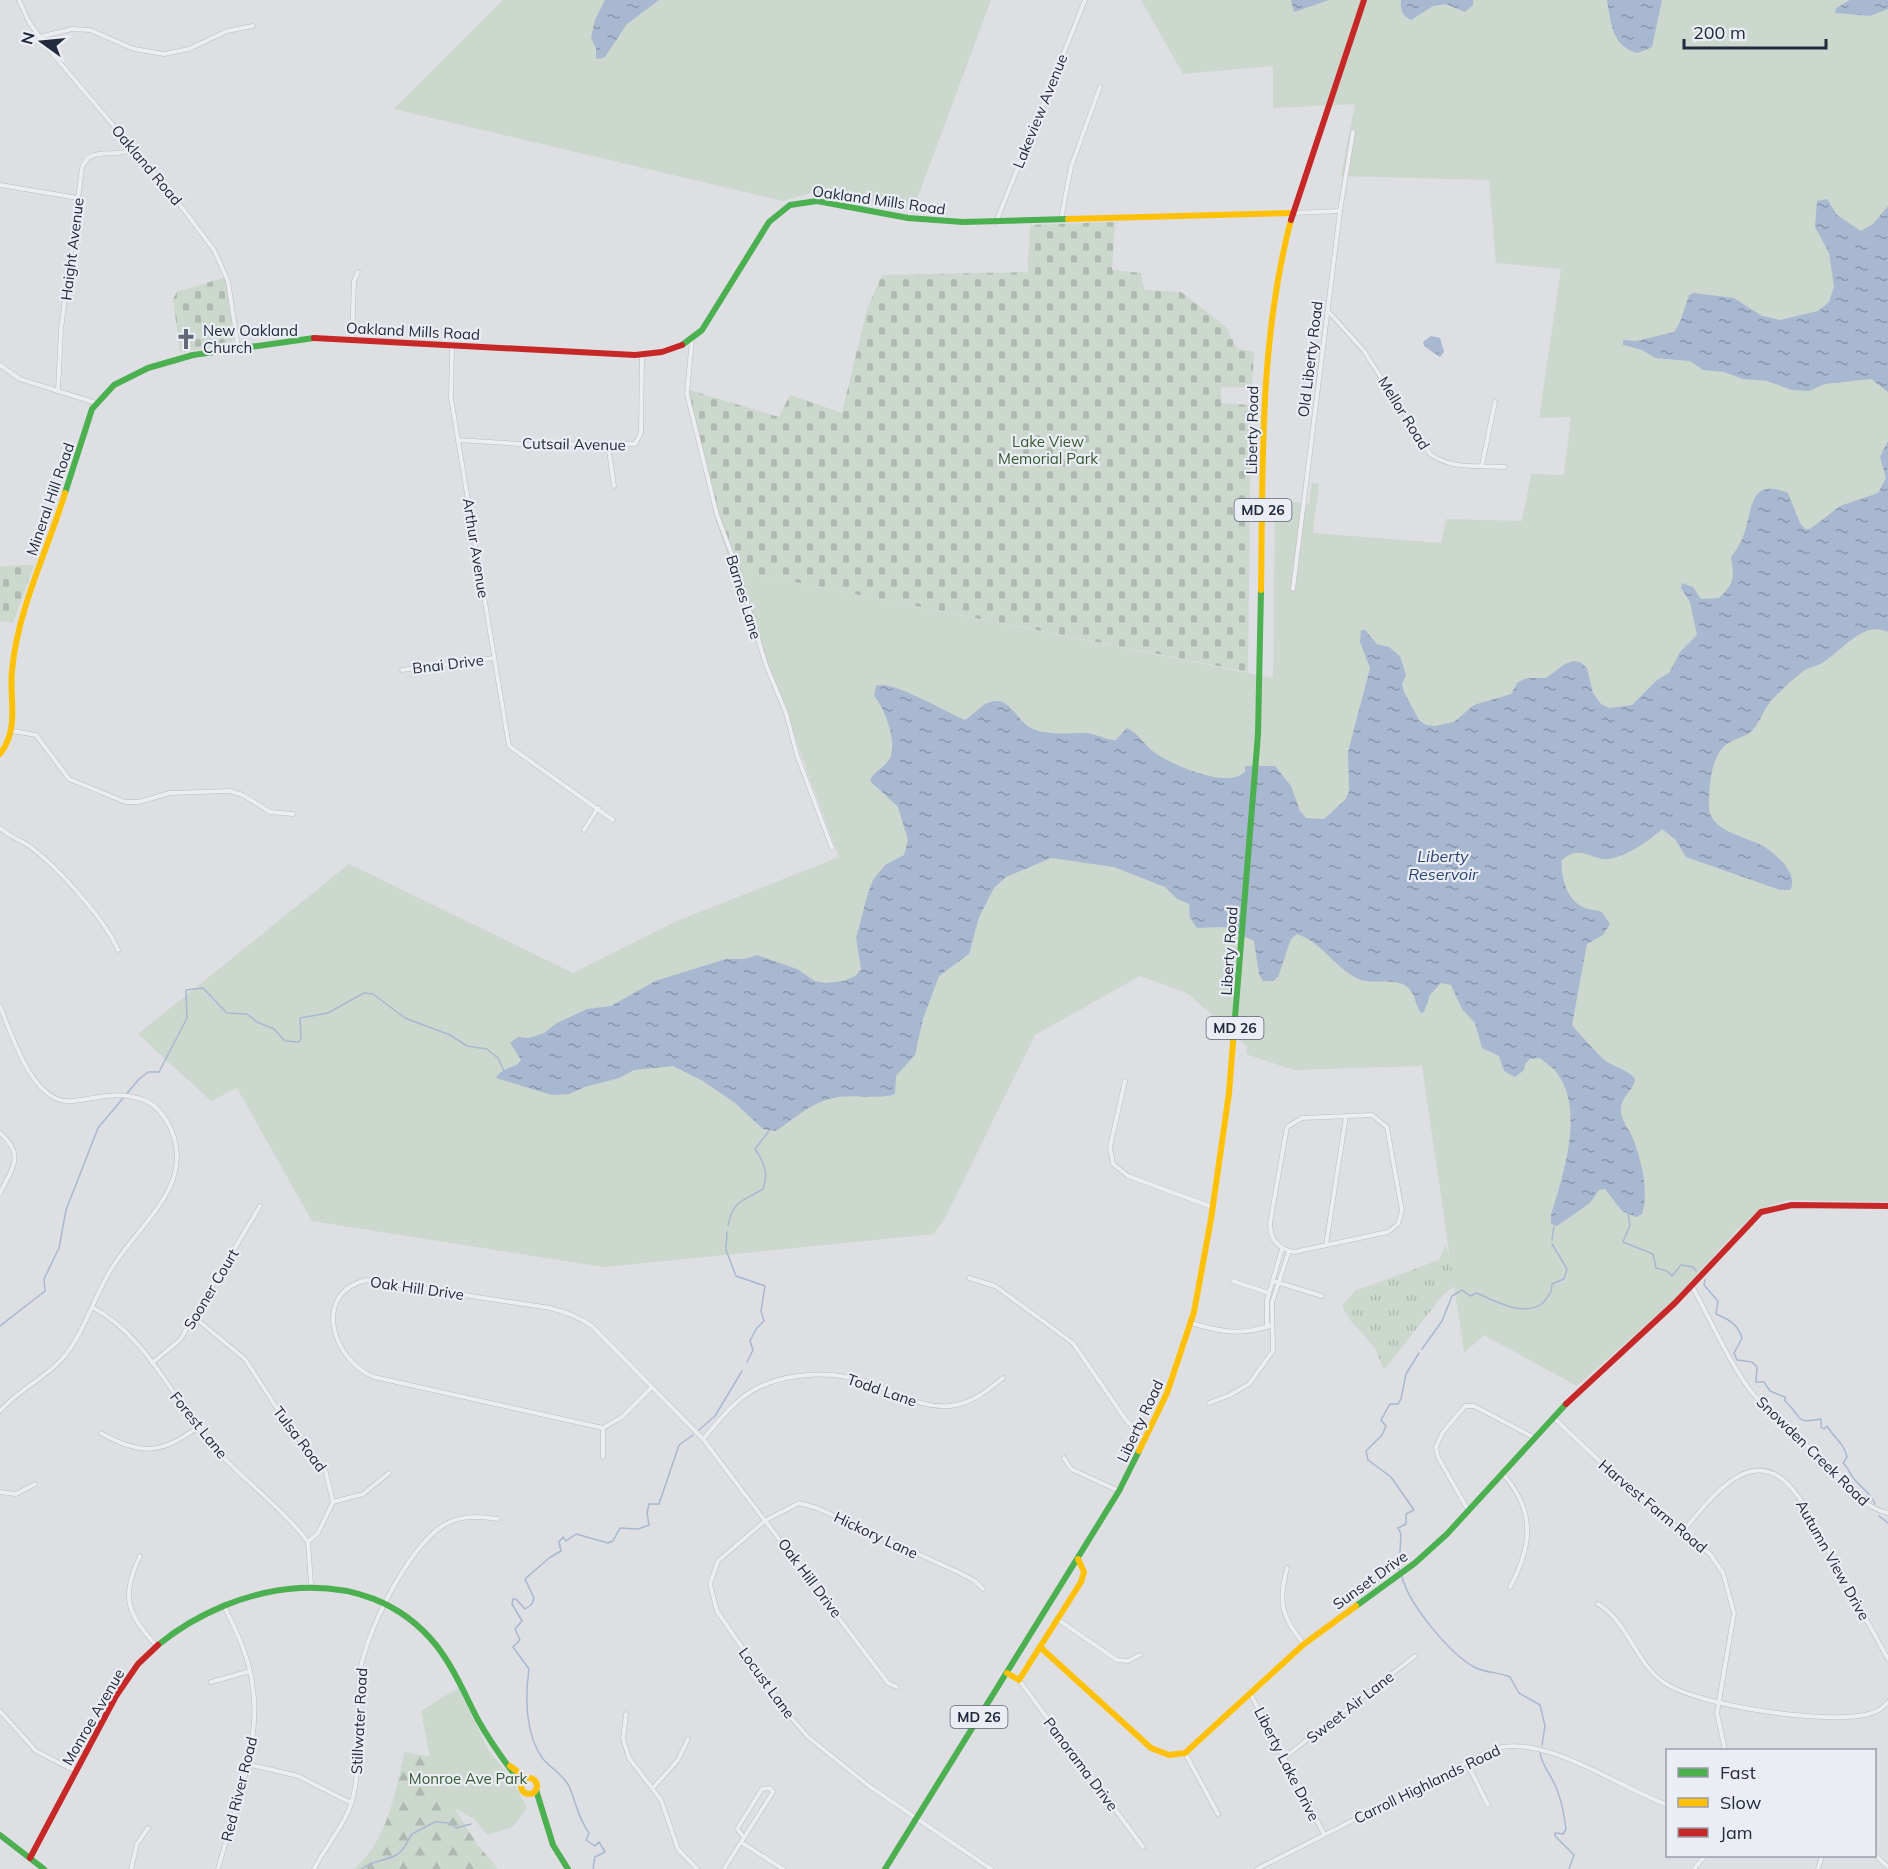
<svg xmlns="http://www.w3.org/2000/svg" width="1888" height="1869" viewBox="0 0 1888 1869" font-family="Mulish,sans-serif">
	<defs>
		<pattern id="grass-tufts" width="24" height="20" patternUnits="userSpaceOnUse" patternTransform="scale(1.5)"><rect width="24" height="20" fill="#ccd7cd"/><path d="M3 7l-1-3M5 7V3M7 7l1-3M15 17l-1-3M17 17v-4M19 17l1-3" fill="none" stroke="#afb9b1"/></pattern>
		<pattern id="forest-firs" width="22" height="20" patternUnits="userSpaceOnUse" patternTransform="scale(1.5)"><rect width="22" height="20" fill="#ccd7cd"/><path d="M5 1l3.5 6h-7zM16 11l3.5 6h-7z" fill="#afb9b1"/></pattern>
		<pattern id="cemetery-stones" width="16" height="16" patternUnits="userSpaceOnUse" patternTransform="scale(1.5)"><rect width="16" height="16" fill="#ccd7cd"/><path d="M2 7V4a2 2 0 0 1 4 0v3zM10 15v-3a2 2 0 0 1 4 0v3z" fill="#afb9b1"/></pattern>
		<pattern id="water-ripples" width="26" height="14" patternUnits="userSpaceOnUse" patternTransform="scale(1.5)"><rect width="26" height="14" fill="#a8b8d1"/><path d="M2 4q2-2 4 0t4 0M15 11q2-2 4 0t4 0" fill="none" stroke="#8996ab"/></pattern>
	</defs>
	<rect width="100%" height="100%" fill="#dddfe3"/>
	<polygon fill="url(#grass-tufts)" points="1445,1245 1460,1281 1443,1295 1384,1370 1375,1348 1350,1320 1342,1306 1355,1291 1439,1260"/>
	<path fill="url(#forest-firs)" d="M404 1752 438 1758 440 1786 477 1844 498 1869H354C387 1841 396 1793 404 1752Z"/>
	<g fill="url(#cemetery-stones)">
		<polygon points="1115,222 1112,270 1141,273 1144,290 1181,292 1226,327 1237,348 1254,352 1252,388 1221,387 1221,403 1251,405 1248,672 733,570 717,524 686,389 779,417 790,395 842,413 867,309 882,275 1028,272 1030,225"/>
		<polygon points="223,278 226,280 234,338 230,345 180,352 173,299 177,292"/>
		<polygon points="34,565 13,623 0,621 0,566"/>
	</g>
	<g fill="#ccd7cd">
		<polygon points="503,0 991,0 913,210 811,193 783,201 394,109"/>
		<polygon points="1141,0 1888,0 1888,1202 1788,1200 1764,1208 1738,1229 1676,1298 1577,1386 1484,1335 1464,1353 1422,1066 1294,1070 1246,1054 1247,1046 1187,993 1140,976 1035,1035 946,1216 934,1234 604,1267 312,1221 237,1088 211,1101 138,1034 349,864 573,973 677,921 839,857 733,570 1273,678 1275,500 1309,504 1312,483 1319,484 1313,533 1441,543 1446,519 1522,521 1531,474 1564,475 1571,417 1539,418 1561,269 1496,263 1489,180 1341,176 1355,104 1273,108 1273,66 1183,74"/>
		<polygon points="458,1688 489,1751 513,1781 527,1808 513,1827 487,1835 474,1819 438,1799 421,1711"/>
	</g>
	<g fill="url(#water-ripples)">
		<polygon points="605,0 659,0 627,24 605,57 599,59 596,58 596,48 591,38 595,20"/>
		<polygon points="1291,0 1329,0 1294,12"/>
		<path d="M1401 0H1473V5L1465 12 1446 4 1433 6 1411 20C1402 16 1400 9 1401 0Z"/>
		<path d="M1607 0H1662L1652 47 1638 53C1612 47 1611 23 1607 0Z"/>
		<polygon points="1850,0 1888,0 1888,9 1870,16 1835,13 1836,8"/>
		<polygon points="1827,199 1837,215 1861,231 1873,224 1888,206 1888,392 1871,379 1825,384 1809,391 1792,390 1767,381 1743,379 1724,372 1703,370 1690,361 1655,358 1642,350 1623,345 1623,340 1636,341 1674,332 1680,322 1689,295 1694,293 1734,298 1762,316 1780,320 1818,311 1829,302 1834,286 1829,253 1815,227 1817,201"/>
		<polygon points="1431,336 1440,338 1444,352 1440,357 1424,346 1423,342"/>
		<path d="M1888 441V632C1862 620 1842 652 1822 663 1817 666 1810 667 1805 670 1794 678 1780 691 1771 701 1764 709 1757 729 1748 734 1739 739 1728 740 1721 750 1710 764 1709 790 1709 807 1710 831 1744 836 1761 845 1774 852 1800 874 1790 890H1780L1686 857 1675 839 1662 829C1650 841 1620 861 1603 859 1587 856 1578 846 1562 860 1560 875 1567 901 1583 907 1589 910 1596 910 1602 912L1610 924 1603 935 1587 944 1572 1025C1576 1030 1602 1059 1606 1061 1615 1068 1628 1069 1635 1079 1634 1091 1620 1096 1621 1112 1622 1123 1631 1131 1634 1141 1642 1163 1649 1192 1642 1214L1636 1217 1622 1211 1605 1189 1599 1190 1590 1203 1557 1226 1551 1224V1215C1563 1176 1585 1110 1557 1073 1553 1067 1545 1063 1540 1058L1530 1059 1525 1064 1524 1070 1515 1077 1504 1071 1499 1056 1482 1048 1475 1023 1462 1009 1451 985 1441 983 1430 995 1424 1012 1421 1013C1414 1003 1416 993 1406 986 1391 977 1372 986 1356 978 1334 966 1321 942 1297 934L1291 939 1278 977 1273 981H1263L1259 974 1254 941 1224 927 1197 928 1190 918 1189 904 1177 899 1165 887 1114 867 1051 858 1006 877 994 888 979 917 969 954 939 976 923 1019 915 1055 896 1076 895 1094C873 1101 850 1092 829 1099 809 1105 793 1119 776 1131L763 1129 735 1103 703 1081 673 1066 634 1070 619 1078 585 1087 569 1094 552 1095 496 1078C502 1066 515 1070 521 1060L510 1043 518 1037 529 1038 544 1033 557 1023 587 1009 611 1006 655 981 726 959H745L757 955 797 969 815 981 825 983 844 981 855 976 861 969 856 938 868 893 873 880 885 865 904 855 908 840 898 807 870 781C873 771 887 767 891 756 896 740 885 708 874 696L876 686C891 679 947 713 965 720 976 713 983 701 997 701 1010 701 1018 720 1029 727 1045 736 1066 733 1084 733 1095 733 1105 740 1116 740L1127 728C1140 734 1146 748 1158 755 1176 766 1228 789 1245 772V766H1275L1291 786 1300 811 1306 818 1324 819 1345 800 1349 792 1348 752 1370 668 1360 642 1361 630H1365L1377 644 1389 647 1400 656 1406 675 1402 684 1404 692 1419 720 1426 725 1435 726 1454 722 1474 705 1511 694 1518 682 1527 678H1546L1565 664 1573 661 1580 662 1587 668 1593 693 1601 704 1609 708 1632 705 1657 680 1669 673 1680 652 1697 635 1690 602 1681 588 1682 583 1693 587 1701 599 1719 598C1735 582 1734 578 1731 557 1737 549 1742 541 1745 531 1753 505 1751 478 1788 493L1800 523 1805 529H1810L1840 506 1878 493 1886 478 1880 457Z"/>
	</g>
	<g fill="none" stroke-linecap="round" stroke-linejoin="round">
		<g stroke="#a8b8d1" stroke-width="1.5">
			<polyline points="1628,1213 1630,1225 1623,1242 1653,1254 1656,1268 1667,1271 1672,1276 1681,1265 1693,1267 1696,1271"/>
			<path d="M728 1226C733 1200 742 1202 763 1189 769 1173 764 1162 755 1149L769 1131"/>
			<polyline points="727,1232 726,1250 736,1276 765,1286 761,1311 764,1321 756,1329 750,1341 753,1350 747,1362"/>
			<polyline points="1552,1240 1554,1226"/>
			<path d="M1705 1280 1704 1285 1718 1301 1716 1314C1728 1319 1738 1324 1742 1338L1734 1353 1737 1360 1752 1362 1757 1367 1756 1382H1764L1770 1391 1785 1397V1401C1804 1418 1793 1424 1821 1419V1427L1824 1429 1827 1426C1834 1438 1844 1443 1847 1457L1843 1463C1849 1468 1850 1475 1855 1480 1862 1489 1871 1493 1875 1504"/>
			<polyline points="0,1326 45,1291 44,1279 59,1248 66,1210 98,1128 139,1079 148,1072 159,1072 187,1018 186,990 203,988 227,1013 247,1014 257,1022 274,1029 285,1041 299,1042 301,1038 300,1018 328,1013 364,993 373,994 405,1018 450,1035 467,1046 487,1049 498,1058 504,1071"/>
			<path d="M1422 1349 1442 1321 1452 1296 1462 1290 1470 1296 1477 1293C1496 1302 1524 1317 1543 1303L1551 1292 1552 1284 1564 1279 1567 1269 1552 1244"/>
			<polyline points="699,1430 715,1416 742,1371"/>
			<polyline points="1879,1516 1888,1523"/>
			<polyline points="1399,1570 1401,1534 1398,1528 1406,1524 1406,1514 1414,1510 1391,1477 1368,1460 1366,1451 1382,1435 1386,1426 1381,1420 1390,1404 1398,1404 1401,1399 1406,1374 1419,1353"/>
			<path d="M1402 1577C1409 1604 1449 1653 1474 1667 1485 1673 1499 1672 1510 1677L1519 1693 1540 1705 1545 1726 1542 1745"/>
			<path d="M1540 1753C1542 1765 1549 1772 1554 1783 1561 1796 1564 1814 1566 1829L1563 1834 1555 1833V1836L1574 1855 1569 1869"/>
			<path d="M362 1869C372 1860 387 1861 398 1854 406 1848 407 1841 412 1834L435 1822 450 1823 456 1828 471 1824"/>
			<path d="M593 1869 595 1857 605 1852 599 1842 595 1846 586 1840 589 1833C578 1818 576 1802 569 1786 563 1775 551 1768 543 1759 525 1735 525 1697 529 1669L513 1647 520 1640 515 1629 522 1621 512 1604 513 1599H516L525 1609 532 1604 534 1598 525 1579 549 1558 561 1551 559 1542 563 1537 566 1541 576 1534 608 1543 613 1541 620 1528 638 1529 649 1525 647 1513 649 1504H659L679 1445 693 1435"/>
		</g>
		<defs>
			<g id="street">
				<polyline points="19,0 29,22 46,46 174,197 214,250 228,281 238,347"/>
				<polyline points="39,37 72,29 90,30 134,49 164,54 189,49 227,31 253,26"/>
				<polyline points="0,185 78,198"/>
				<polyline points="1293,213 1340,211"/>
				<polyline points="1061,219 1071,167 1100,87"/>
				<polyline points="996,222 1085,0"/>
				<path d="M1329 312 1364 351 1430 454C1452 470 1479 465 1505 467"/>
				<polyline points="692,339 687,394 717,515 734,560 766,665 786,713 797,755 832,848"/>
				<polyline points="352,340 354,281 358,272"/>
				<polyline points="452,346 451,398 509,746 613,820"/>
				<polyline points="0,365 20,379 96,403"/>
				<path d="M58 390 61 329 82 168C90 144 116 160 133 148"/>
				<polyline points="458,440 552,446 586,443 635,444 641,433 642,355"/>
				<polyline points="608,444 614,486"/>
				<polyline points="1482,465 1495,402"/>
				<polyline points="1293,589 1340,211 1353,132"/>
				<polyline points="402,670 494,658"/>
				<polyline points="13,731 36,735 69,779 125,802 139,802 170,793 230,791 243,795 270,812 293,814"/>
				<path d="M0 828C9 837 22 840 32 848 58 868 105 919 118 950"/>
				<polyline points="584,830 598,808"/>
				<path d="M0 1006C12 1035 33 1106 73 1101 99 1098 118 1090 144 1100 156 1104 166 1118 171 1129 196 1187 136 1226 110 1271 93 1299 84 1334 62 1359 44 1379 18 1390 0 1411"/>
				<polyline points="1125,1081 1110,1147 1113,1164 1128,1176 1212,1207"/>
				<path d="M1372 1115 1387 1127 1402 1211 1398 1224 1388 1232 1294 1252C1278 1249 1270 1239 1270 1223L1287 1127 1302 1118Z"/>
				<path d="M0 1133C25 1154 13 1167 0 1193"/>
				<polyline points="1326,1245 1346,1116"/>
				<polyline points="969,1278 995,1286 1073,1343 1126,1420 1145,1440"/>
				<polyline points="1233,1281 1269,1293"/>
				<polyline points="1273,1281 1322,1296"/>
				<path d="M1692 1286C1711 1321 1727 1358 1750 1390 1771 1417 1799 1435 1822 1460 1841 1479 1860 1507 1888 1513"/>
				<path d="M92 1307C147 1336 172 1398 211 1444 241 1479 280 1505 308 1542"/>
				<polyline points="194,1317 245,1359 289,1427 325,1469 333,1502 318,1533 308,1542 311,1584"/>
				<path d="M1191 1323C1221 1332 1242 1336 1272 1325"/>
				<polyline points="1267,1327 1267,1300 1282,1249"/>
				<polyline points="152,1363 180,1340 260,1206"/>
				<path d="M652 1387 622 1417 603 1428 374 1377C333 1361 311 1294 366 1280L550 1308C566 1312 579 1317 592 1326L703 1439 888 1683 897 1687"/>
				<polyline points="1209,1403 1230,1395 1249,1384 1273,1351 1272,1303 1289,1251"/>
				<polyline points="1553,1417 1626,1486 1710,1554 1723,1573 1734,1613 1717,1713 1725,1750"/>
				<polyline points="603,1428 603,1457"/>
				<path d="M101 1433C140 1455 161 1455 198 1427"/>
				<path d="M703 1439C718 1422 733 1402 752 1391 786 1371 836 1370 872 1384 899 1394 926 1411 956 1405 975 1401 988 1390 1003 1378"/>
				<polyline points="1064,1458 1071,1469 1119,1491"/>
				<path d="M1503 1474C1535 1510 1533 1545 1510 1587"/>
				<polyline points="0,1492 16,1494 35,1484"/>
				<polyline points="333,1502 363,1494 389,1473"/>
				<polyline points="1468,1510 1438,1457 1436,1447 1443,1432 1465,1406 1474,1406 1533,1437"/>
				<path d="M1683 1531C1714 1495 1757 1434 1800 1499L1888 1659"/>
				<path d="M140 1556C121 1596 126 1613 156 1645"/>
				<path d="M1287 1568C1278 1601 1281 1617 1304 1644"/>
				<polyline points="983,1589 975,1581 958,1572 817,1508 799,1503 766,1520 718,1561 710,1584 717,1611 788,1714 808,1737 869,1786 991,1869"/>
				<path d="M1598 1604C1627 1621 1635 1661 1662 1681 1694 1706 1830 1725 1869 1714 1877 1712 1883 1708 1888 1702"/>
				<polyline points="1057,1619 1117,1660 1128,1661 1140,1655"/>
				<polyline points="1019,1680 1143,1847"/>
				<polyline points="211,1682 250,1671"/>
				<polyline points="1250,1693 1324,1834"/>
				<polyline points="0,1711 36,1751 75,1771"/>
				<polyline points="626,1714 623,1739 629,1758 661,1800 678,1849 697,1869"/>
				<polyline points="1185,1753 1218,1814"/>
				<polyline points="1285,1757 1415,1656"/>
				<polyline points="1467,1763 1488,1805"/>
				<polyline points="247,1764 298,1776 351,1803"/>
				<polyline points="653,1788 678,1760 688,1739"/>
				<polyline points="741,1842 783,1869"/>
				<polyline points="1874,1854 1888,1867"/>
				<polyline points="131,1869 137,1844 148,1828"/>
				<path d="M218 1869C233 1813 261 1746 253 1689 250 1659 237 1632 224 1606"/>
				<path d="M314 1869C325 1847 345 1825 352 1801 363 1761 355 1719 359 1678 363 1637 408 1546 444 1525 461 1515 479 1516 498 1519"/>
				<polyline points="724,1869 773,1792 770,1788 762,1789 737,1829 744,1837"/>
				<path d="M1257 1869 1493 1749C1545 1733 1617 1787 1668 1805"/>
				<polyline points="1694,1869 1705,1856"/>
				<polyline points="1818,1869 1822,1856"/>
			</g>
		</defs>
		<use href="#street" stroke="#babcc1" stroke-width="5"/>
		<use href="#street" stroke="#ecedf0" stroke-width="4"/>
		<g stroke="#4caf50" stroke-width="6">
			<polyline points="682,345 702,330 769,222 790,205 817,201 908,218 963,222 1068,219"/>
			<polyline points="65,493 92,409 114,385 148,368 193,355 314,338"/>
			<polyline points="1233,1042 1258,734 1261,590"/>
			<polyline points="1356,1606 1415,1563 1447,1534 1566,1404"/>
			<path d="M158 1645C236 1581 365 1557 436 1645 454 1668 465 1695 478 1720 491 1743 506 1764 522 1784"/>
			<polyline points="536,1790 553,1845 568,1869"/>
			<polyline points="0,1835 44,1869"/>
			<polyline points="885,1869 1119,1491 1139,1451"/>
		</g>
		<g stroke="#ffc107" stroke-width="6">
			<polyline points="1068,219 1293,213"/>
			<path d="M1261 590C1263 466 1259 340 1291 220"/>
			<path d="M0 754C20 728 9 700 12 670 18 608 47 552 65 493"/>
			<polyline points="1139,1451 1167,1393 1194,1312 1211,1219 1229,1093 1233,1042"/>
			<polyline points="1040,1647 1151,1748 1169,1755 1185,1753 1304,1644 1356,1606"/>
			<polyline points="1007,1673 1019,1680 1081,1582 1084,1572 1078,1559"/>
			<polyline points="510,1766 526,1778"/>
			<circle cx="529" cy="1786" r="8"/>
		</g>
		<g stroke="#c62828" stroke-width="6">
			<polyline points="1291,220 1364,0"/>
			<polyline points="314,338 635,355 662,352 682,345"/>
			<polyline points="1566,1404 1675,1303 1761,1212 1792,1205 1888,1206"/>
			<polyline points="30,1858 116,1696 138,1664 158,1645"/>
		</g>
	</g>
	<defs>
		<symbol id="church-bare" viewBox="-9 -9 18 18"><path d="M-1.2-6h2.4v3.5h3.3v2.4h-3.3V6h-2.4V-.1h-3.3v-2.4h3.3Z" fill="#656977" stroke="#eaedf4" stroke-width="2.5" paint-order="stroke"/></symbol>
	</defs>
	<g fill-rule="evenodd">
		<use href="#church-bare" x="171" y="324" width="30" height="30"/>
	</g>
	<g text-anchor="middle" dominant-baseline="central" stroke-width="4.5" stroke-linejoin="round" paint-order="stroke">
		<g fill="#eaedf4" stroke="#5f6474" stroke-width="1.5">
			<rect x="1234.5" y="499" width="57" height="22" rx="4.5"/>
			<rect x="1206.5" y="1017" width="57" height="22" rx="4.5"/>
			<rect x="950.5" y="1706" width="57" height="22" rx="4.5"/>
		</g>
		<g font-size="14" font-weight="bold" fill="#242a3d">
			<text x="1263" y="510">MD 26</text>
			<text x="1235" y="1028">MD 26</text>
			<text x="979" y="1717">MD 26</text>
		</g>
		<g font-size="15" fill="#242a3d" stroke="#eaedf4">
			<text transform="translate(1040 111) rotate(-68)">Lakeview Avenue</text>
			<text transform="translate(147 165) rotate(50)">Oakland Road</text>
			<text transform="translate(879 200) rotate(8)">Oakland Mills Road</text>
			<text transform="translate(72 249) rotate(-83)">Haight Avenue</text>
			<text transform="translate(413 331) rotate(3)">Oakland Mills Road</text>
			<text transform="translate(1310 359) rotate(-83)">Old Liberty Road</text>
			<text transform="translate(1404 413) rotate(58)">Mellor Road</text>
			<text transform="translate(1252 430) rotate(-89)">Liberty Road</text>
			<text transform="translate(574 444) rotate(1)">Cutsail Avenue</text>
			<text transform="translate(50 499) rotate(-71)">Mineral Hill Road</text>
			<text transform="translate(476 548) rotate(81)">Arthur Avenue</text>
			<text transform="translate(744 597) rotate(73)">Barnes Lane</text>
			<text transform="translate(448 664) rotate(-7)">Bnai Drive</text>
			<text transform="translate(1229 951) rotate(-86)">Liberty Road</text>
			<text transform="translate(417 1288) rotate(8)">Oak Hill Drive</text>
			<text transform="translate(211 1289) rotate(-59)">Sooner Court</text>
			<text transform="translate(882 1390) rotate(19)">Todd Lane</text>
			<text transform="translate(1140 1421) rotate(-65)">Liberty Road</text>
			<text transform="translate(199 1425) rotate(51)">Forest Lane</text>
			<text transform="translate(300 1439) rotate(53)">Tulsa Road</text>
			<text transform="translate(1813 1451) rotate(44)">Snowden Creek Road</text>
			<text transform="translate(1653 1506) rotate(40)">Harvest Farm Road</text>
			<text transform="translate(876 1535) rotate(25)">Hickory Lane</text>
			<text transform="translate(1833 1560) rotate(61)">Autumn View Drive</text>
			<text transform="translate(810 1578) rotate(53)">Oak Hill Drive</text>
			<text transform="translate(1370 1580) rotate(-36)">Sunset Drive</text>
			<text transform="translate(767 1683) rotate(54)">Locust Lane</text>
			<text transform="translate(1350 1707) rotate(-38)">Sweet Air Lane</text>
			<text transform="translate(93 1717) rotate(-60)">Monroe Avenue</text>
			<text transform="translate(359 1721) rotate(-87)">Stillwater Road</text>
			<text transform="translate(1081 1764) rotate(53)">Panorama Drive</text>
			<text transform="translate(1287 1764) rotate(63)">Liberty Lake Drive</text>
			<text transform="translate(1427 1784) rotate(-26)">Carroll Highlands Road</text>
			<text transform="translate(239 1789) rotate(-76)">Red River Road</text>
		</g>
		<g font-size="15" fill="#242a3d" stroke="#eaedf4" text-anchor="start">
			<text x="203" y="330">New Oakland<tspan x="203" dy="17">Church</tspan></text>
		</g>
		<g font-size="15" fill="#345930" stroke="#eaedf4">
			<text x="1048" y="441">Lake View<tspan x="1048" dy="17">Memorial Park</tspan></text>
			<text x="468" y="1778">Monroe Ave Park</text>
		</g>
		<g font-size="16" font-style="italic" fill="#2c4473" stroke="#eaedf4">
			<text x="1443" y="856">Liberty<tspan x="1443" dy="18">Reservoir</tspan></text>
		</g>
	</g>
	<rect x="1666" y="1749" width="210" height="108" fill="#eaedf4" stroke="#9b9fab" stroke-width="1.5"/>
	<rect x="1678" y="1768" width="30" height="9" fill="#4caf50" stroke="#9b9fab" stroke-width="1.5"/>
	<text x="1720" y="1779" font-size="18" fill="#242a3d">Fast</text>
	<rect x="1678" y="1798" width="30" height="9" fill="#ffc107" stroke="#9b9fab" stroke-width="1.5"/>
	<text x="1720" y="1809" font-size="18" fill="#242a3d">Slow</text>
	<rect x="1678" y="1828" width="30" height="9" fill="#c62828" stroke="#9b9fab" stroke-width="1.5"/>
	<text x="1720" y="1839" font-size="18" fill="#242a3d">Jam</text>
	<g transform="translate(42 42) rotate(285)" stroke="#eaedf4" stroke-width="4.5" paint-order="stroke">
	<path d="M0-4.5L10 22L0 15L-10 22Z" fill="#242a3d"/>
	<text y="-9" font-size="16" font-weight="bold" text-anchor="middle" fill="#242a3d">N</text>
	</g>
	<path d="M1684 39v9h142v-9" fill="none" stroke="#242a3d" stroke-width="3"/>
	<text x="1693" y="39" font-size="18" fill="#242a3d" stroke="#eaedf4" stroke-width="4.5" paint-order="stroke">200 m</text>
</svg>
